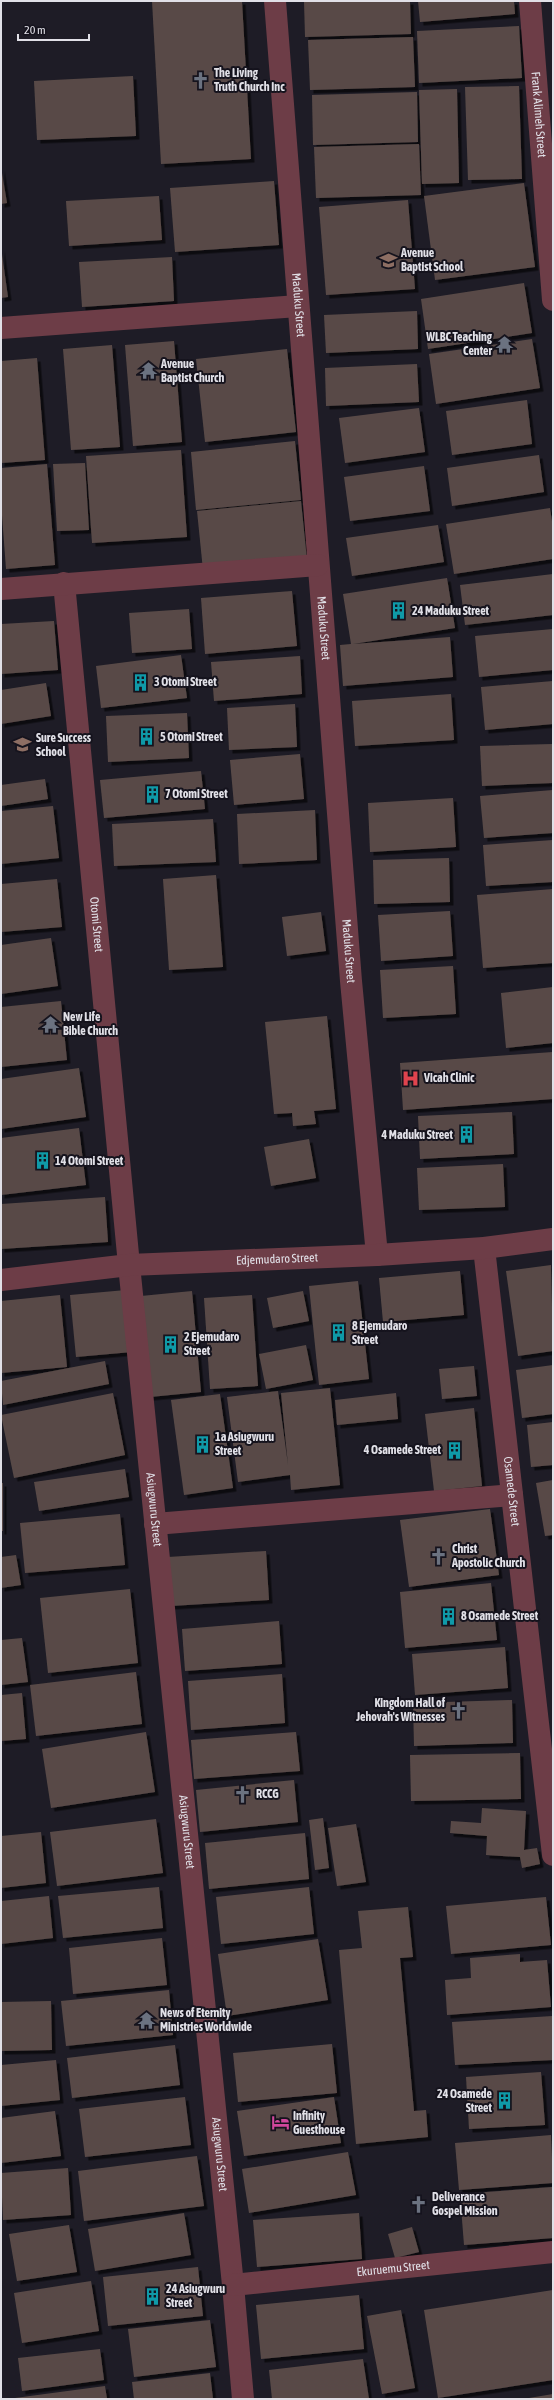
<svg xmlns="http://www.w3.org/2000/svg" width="554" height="2400" viewBox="0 0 554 2400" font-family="'Asap Condensed',sans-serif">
	<defs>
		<filter id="shadow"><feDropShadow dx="3.5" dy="3.5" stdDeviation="0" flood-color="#0009"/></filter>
	</defs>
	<rect width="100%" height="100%" fill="#1e1c26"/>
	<g fill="#584a47" filter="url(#shadow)">
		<polygon points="152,1 242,1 251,159 161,164"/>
		<polygon points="304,1 410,1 411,34 305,37"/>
		<polygon points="418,1 514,1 515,14 420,22"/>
		<polygon points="519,26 522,78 419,83 417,31"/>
		<polygon points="413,37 415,87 310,90 308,40"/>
		<polygon points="133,76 136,136 37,140 34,81"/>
		<polygon points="519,86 522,179 468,180 465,87"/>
		<polygon points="457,89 459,183 422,184 419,90"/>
		<polygon points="417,92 418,142 313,145 312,95"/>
		<polygon points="419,144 421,195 316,198 314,147"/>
		<polygon points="1,167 7,203 1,204"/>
		<polygon points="274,181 279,245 175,252 170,188"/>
		<polygon points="524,183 535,267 435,280 424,196"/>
		<polygon points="159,196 162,240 69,246 66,201"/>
		<polygon points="408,200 415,289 326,295 319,207"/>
		<polygon points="1,247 8,297 1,298"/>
		<polygon points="172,257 174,301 82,307 79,262"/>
		<polygon points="524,283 532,333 428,349 421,299"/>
		<polygon points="417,311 418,349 326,353 324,315"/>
		<polygon points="532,339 540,388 436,404 429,354"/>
		<polygon points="174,341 182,442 133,446 125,345"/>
		<polygon points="112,345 120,447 71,450 63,349"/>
		<polygon points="287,349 296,432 205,442 196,359"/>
		<polygon points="37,358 45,460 1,463 1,361"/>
		<polygon points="417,364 419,402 326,406 325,368"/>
		<polygon points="527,400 532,444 452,455 446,411"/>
		<polygon points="419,408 425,452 345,463 339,418"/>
		<polygon points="295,441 301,500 196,510 191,452"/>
		<polygon points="181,450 187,537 92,543 86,456"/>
		<polygon points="539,455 544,492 452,506 447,468"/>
		<polygon points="85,463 89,530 57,531 53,464"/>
		<polygon points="47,464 55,565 6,569 1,502 1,468"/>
		<polygon points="424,466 430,511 350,521 344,477"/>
		<polygon points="301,501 307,560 203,570 197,511"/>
		<polygon points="550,508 553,528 553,559 454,574 446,524"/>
		<polygon points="438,525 444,562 352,576 346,538"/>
		<polygon points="553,574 553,615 465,625 460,585"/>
		<polygon points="447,578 455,628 353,644 450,637 453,677 343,686 340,645 351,644 343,594"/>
		<polygon points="292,591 297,646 205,654 201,598"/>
		<polygon points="189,609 192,649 132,653 129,613"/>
		<polygon points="54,621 58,670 1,674 1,624"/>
		<polygon points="553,629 553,670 479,677 475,636"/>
		<polygon points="181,655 187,698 101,708 96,666"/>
		<polygon points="300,656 302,694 214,701 211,662"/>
		<polygon points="553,681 553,724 485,730 481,687"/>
		<polygon points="46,683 51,716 1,724 1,690"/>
		<polygon points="451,694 454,740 355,746 352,701"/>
		<polygon points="295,704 297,747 229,750 227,708"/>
		<polygon points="187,713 189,758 108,762 106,716"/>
		<polygon points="553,744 553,783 482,786 480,746"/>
		<polygon points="300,754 304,799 234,805 230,760"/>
		<polygon points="201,771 205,809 104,818 100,780"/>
		<polygon points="45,779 48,799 1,806 1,785"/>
		<polygon points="553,790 553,833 484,838 480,796"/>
		<polygon points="453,798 456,847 370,852 368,803"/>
		<polygon points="53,806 59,858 1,864 1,811"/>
		<polygon points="315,810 317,860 239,864 237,814"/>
		<polygon points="213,819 216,862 114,866 112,824"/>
		<polygon points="553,840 553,882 486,886 483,845"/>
		<polygon points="449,858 450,902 374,904 373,860"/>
		<polygon points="216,875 223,967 169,970 163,879"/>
		<polygon points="57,879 62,927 1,932 1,884"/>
		<polygon points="553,889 553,963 483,968 477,895"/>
		<polygon points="450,911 453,956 381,961 378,915"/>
		<polygon points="321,912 326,951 287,956 282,917"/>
		<polygon points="51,938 58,986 1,994 1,945"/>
		<polygon points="453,966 456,1014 383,1018 380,970"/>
		<polygon points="553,987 553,1043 506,1048 501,993"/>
		<polygon points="61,1001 67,1060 1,1067 1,1007"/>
		<polygon points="327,1016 336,1109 314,1111 316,1124 293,1126 292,1113 274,1114 265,1022"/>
		<polygon points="553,1052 553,1099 403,1110 400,1063"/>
		<polygon points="79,1068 86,1117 1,1129 1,1079"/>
		<polygon points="512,1112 514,1154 420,1159 418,1116"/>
		<polygon points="79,1128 86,1185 1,1195 1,1138"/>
		<polygon points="309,1139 316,1178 271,1186 264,1147"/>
		<polygon points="503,1164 505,1207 419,1210 417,1168"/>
		<polygon points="105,1197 108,1242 1,1249 1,1204"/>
		<polygon points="551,1265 553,1351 518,1356 506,1271"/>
		<polygon points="460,1271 464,1315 383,1322 379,1278"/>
		<polygon points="358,1281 369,1379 319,1385 309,1286"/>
		<polygon points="126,1290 132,1352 76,1357 70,1295"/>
		<polygon points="192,1291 201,1392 150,1397 141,1296"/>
		<polygon points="303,1291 309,1321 273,1328 267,1298"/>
		<polygon points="60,1295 67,1367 1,1373 1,1301"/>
		<polygon points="252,1295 258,1386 210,1389 204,1298"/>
		<polygon points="306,1345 313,1380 266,1389 259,1354"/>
		<polygon points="105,1361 109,1384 3,1405 1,1381"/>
		<polygon points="553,1365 553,1414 522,1418 516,1370"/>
		<polygon points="474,1366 477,1396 442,1399 439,1369"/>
		<polygon points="330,1388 340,1485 291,1490 290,1475 238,1482 227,1397 278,1391 288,1465 281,1393"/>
		<polygon points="113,1393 125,1455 14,1478 1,1415"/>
		<polygon points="396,1393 398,1419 337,1425 335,1400"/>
		<polygon points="220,1394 233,1488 184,1495 171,1400"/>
		<polygon points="474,1408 482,1486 434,1491 425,1414"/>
		<polygon points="553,1422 553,1465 531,1467 527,1425"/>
		<polygon points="125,1469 129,1497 39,1511 34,1482"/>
		<polygon points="553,1480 553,1535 545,1536 536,1483"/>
		<rect x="1" y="1483" width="2" height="48"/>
		<polygon points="490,1509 499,1575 409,1587 400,1520"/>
		<polygon points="120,1514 125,1565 25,1573 20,1523"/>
		<polygon points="266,1551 269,1600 171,1606 168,1557"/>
		<polygon points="16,1555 21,1585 1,1588 1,1557"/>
		<polygon points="491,1583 497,1640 405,1648 400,1592"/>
		<polygon points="130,1589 138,1663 48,1673 40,1598"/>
		<polygon points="279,1621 282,1664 185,1671 182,1629"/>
		<polygon points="22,1638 28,1682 1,1685 1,1640"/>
		<polygon points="505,1647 508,1688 415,1695 412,1654"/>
		<polygon points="136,1672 142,1724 36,1736 30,1685"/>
		<polygon points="282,1674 285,1723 191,1730 188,1681"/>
		<polygon points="22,1693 26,1739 1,1741 1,1695"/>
		<polygon points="512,1700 513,1743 414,1746 413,1703"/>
		<polygon points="146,1732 155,1792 51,1808 42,1749"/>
		<polygon points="296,1732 300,1771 194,1779 191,1740"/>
		<polygon points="520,1753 521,1799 411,1801 410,1755"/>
		<polygon points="294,1780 298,1822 200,1832 196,1790"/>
		<polygon points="482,1808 526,1811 524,1850 537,1848 540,1864 522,1868 520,1857 486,1855 487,1836 450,1833 451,1821 481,1823"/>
		<polygon points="323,1818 329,1868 315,1870 309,1820"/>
		<polygon points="156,1819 163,1873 57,1886 50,1832"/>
		<polygon points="356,1824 366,1882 337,1886 328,1828"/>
		<polygon points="41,1832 46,1883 1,1888 1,1836"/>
		<polygon points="305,1833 309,1879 209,1889 205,1843"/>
		<polygon points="159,1887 163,1928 63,1938 58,1896"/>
		<polygon points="309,1887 314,1934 221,1944 216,1897"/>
		<polygon points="49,1896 53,1938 1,1944 1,1901"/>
		<polygon points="546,1897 551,1945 451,1954 446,1906"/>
		<polygon points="408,1907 413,1957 400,1958 414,2111 426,2110 428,2137 356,2144 339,1950 362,1948 358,1911"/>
		<polygon points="162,1938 167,1985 73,1994 69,1948"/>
		<polygon points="318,1939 328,2000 227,2016 218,1954"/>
		<polygon points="520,1954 520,1962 547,1960 551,2007 447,2015 445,1980 471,1978 470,1958"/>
		<polygon points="169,1990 173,2035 66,2046 61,2001"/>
		<polygon points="51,2001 52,2050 1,2051 1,2002"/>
		<polygon points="553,2016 553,2060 455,2065 452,2022"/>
		<polygon points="332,2044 337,2093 238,2102 233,2053"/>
		<polygon points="175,2045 180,2085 72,2098 67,2058"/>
		<polygon points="56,2060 60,2100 1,2106 1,2065"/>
		<polygon points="541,2072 545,2125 469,2129 466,2077"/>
		<polygon points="185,2097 191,2145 85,2157 79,2109"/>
		<polygon points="334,2097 341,2143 244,2156 237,2111"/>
		<polygon points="55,2111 61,2156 1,2163 1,2118"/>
		<polygon points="551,2135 553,2183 459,2190 455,2143"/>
		<polygon points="348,2152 356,2195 249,2213 242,2169"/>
		<polygon points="197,2156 204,2206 84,2221 78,2171"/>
		<polygon points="68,2168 71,2215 3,2220 1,2173"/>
		<polygon points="552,2187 553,2238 464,2245 460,2194"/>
		<polygon points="184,2213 191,2255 95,2271 88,2229"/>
		<polygon points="359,2213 362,2259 257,2267 253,2220"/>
		<polygon points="69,2225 77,2272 17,2281 9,2234"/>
		<polygon points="412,2227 419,2252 395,2258 388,2234"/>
		<polygon points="198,2267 203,2316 108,2326 103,2277"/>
		<polygon points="91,2281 99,2331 22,2343 14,2293"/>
		<polygon points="553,2290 553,2380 438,2398 424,2310"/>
		<polygon points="359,2295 364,2349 261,2359 256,2305"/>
		<polygon points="401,2310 415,2388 382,2394 367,2316"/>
		<polygon points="210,2320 216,2367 134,2377 128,2329"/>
		<polygon points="100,2349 104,2380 22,2391 18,2358"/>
		<polygon points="363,2359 369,2399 272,2399 269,2370"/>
		<polygon points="210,2373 213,2399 134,2399 132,2382"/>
		<polygon points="105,2386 107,2399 15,2399 15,2398"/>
		<polygon points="553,2394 553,2399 529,2399 529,2398"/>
	</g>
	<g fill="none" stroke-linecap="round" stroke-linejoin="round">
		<g stroke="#6d3d47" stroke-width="22">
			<path id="s1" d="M275 1 351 981 377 1255"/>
			<path id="s2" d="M530 1 553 300"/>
			<polyline points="1,328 298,306"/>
			<path id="s3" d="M64 583 129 1265 233 2285 243 2399"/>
			<polyline points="1,589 318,565"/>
			<path id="s4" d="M484 1248 553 1855"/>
			<path id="s5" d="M1 1280 129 1265 377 1255 484 1248 553 1239"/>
			<polyline points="155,1524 512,1495"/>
			<path id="s6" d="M233 2285 553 2252"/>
		</g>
	</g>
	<defs>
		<symbol id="church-bare" viewBox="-9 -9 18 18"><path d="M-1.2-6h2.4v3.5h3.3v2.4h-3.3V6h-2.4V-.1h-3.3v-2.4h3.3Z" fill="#6b7280" stroke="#15131d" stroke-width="2.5" paint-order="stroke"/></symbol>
		<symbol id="school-bare" viewBox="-9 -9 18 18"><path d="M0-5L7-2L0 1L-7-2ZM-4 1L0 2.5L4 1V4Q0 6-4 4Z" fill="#8d6e63" stroke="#15131d" stroke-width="2.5" paint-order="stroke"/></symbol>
		<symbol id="temple-bare" viewBox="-9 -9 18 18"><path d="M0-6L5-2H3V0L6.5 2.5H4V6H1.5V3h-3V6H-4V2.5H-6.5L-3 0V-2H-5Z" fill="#6b7280" stroke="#15131d" stroke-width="2.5" paint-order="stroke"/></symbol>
		<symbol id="building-bare" viewBox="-9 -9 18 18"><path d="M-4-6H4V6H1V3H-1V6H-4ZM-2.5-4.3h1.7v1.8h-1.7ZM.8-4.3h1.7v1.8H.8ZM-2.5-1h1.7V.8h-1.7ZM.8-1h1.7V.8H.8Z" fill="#0f9aa8" stroke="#15131d" stroke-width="2.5" paint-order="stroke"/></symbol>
		<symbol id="hospital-bare" viewBox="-9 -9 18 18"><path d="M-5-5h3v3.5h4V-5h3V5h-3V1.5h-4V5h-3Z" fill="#e0444e" stroke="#15131d" stroke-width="2.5" paint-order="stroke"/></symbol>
		<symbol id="hotel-bare" viewBox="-9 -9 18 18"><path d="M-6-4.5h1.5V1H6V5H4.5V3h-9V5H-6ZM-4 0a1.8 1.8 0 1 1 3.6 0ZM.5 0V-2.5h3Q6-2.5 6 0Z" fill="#d1479c" stroke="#15131d" stroke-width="2.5" paint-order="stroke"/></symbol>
	</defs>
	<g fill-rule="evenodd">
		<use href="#church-bare" x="188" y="68" width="25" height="25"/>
		<use href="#school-bare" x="376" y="248" width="25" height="25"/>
		<use href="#temple-bare" x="492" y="332" width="25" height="25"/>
		<use href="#temple-bare" x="136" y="358" width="25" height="25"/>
		<use href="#building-bare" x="386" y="598" width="25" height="25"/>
		<use href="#building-bare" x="128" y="670" width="25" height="25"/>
		<use href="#building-bare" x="134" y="724" width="25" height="25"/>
		<use href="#school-bare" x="10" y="732" width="25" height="25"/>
		<use href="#building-bare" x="140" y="782" width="25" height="25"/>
		<use href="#temple-bare" x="38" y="1012" width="25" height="25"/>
		<use href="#hospital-bare" x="398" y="1066" width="25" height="25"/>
		<use href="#building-bare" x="454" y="1122" width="25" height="25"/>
		<use href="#building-bare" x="30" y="1148" width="25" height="25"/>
		<use href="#building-bare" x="326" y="1320" width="25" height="25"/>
		<use href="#building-bare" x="158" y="1332" width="25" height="25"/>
		<use href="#building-bare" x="190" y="1432" width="25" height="25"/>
		<use href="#building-bare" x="442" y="1438" width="25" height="25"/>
		<use href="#church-bare" x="426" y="1544" width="25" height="25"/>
		<use href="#building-bare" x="436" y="1604" width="25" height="25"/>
		<use href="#church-bare" x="446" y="1698" width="25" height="25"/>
		<use href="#church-bare" x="230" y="1782" width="25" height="25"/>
		<use href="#temple-bare" x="134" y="2008" width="25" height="25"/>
		<use href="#building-bare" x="492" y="2088" width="25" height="25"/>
		<use href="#hotel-bare" x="268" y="2110" width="25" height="25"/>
		<use href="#church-bare" x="406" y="2192" width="25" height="25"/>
		<use href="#building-bare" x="140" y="2284" width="25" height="25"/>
	</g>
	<g text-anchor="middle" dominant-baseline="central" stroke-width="4" stroke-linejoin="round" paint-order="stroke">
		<g font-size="12" font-weight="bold" fill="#e1e0e7" stroke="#15131d" text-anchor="start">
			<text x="214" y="73">The Living<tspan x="214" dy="14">Truth Church Inc</tspan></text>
			<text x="401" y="253">Avenue<tspan x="401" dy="14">Baptist School</tspan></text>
			<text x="492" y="337" text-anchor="end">WLBC Teaching<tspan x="492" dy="14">Center</tspan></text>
			<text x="161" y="364">Avenue<tspan x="161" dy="14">Baptist Church</tspan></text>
			<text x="412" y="611">24 Maduku Street</text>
			<text x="154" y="682">3 Otomi Street</text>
			<text x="160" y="737">5 Otomi Street</text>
			<text x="36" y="738">Sure Success<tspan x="36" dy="14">School</tspan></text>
			<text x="165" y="794">7 Otomi Street</text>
			<text x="63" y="1017">New Life<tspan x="63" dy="14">Bible Church</tspan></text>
			<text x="424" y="1078">Vicah Clinic</text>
			<text x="453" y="1135" text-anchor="end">4 Maduku Street</text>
			<text x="55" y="1161">14 Otomi Street</text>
			<text x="352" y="1326">8 Ejemudaro<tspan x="352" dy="14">Street</tspan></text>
			<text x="184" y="1337">2 Ejemudaro<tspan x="184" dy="14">Street</tspan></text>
			<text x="215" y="1437">1a Asiugwuru<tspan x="215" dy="14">Street</tspan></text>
			<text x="441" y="1450" text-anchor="end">4 Osamede Street</text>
			<text x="452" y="1549">Christ<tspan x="452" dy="14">Apostolic Church</tspan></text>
			<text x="461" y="1616">8 Osamede Street</text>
			<text x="445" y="1703" text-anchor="end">Kingdom Hall of<tspan x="445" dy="14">Jehovah's Witnesses</tspan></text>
			<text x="256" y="1794">RCCG</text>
			<text x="160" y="2013">News of Eternity<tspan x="160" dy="14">Ministries Worldwide</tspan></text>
			<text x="492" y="2094" text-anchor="end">24 Osamede<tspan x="492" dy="14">Street</tspan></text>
			<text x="293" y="2116">Infinity<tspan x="293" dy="14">Guesthouse</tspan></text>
			<text x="432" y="2197">Deliverance<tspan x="432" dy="14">Gospel Mission</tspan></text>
			<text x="166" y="2289">24 Asiugwuru<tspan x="166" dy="14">Street</tspan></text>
		</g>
		<g font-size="12" fill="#e1e0e7" stroke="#15131d">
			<text stroke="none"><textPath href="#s2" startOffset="114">Frank Alimeh Street</textPath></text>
			<text stroke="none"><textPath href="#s1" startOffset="305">Maduku Street</textPath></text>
			<text stroke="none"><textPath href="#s1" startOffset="629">Maduku Street</textPath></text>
			<text stroke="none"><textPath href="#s3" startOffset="343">Otomi Street</textPath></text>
			<text stroke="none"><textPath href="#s1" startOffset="953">Maduku Street</textPath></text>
			<text stroke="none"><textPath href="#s5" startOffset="277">Edjemudaro Street</textPath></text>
			<text stroke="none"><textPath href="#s4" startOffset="245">Osamede Street</textPath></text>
			<text stroke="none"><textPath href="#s3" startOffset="931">Asiugwuru Street</textPath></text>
			<text stroke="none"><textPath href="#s3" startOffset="1255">Asiugwuru Street</textPath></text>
			<text stroke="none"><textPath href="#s3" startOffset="1579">Asiugwuru Street</textPath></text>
			<text stroke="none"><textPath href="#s6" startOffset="161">Ekuruemu Street</textPath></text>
		</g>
	</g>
	<rect width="554" height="2400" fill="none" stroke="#e1e0e7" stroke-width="4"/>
	<path d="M18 34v6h71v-6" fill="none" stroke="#e1e0e7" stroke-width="2"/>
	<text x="24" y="34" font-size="12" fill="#e1e0e7" stroke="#15131d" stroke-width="3" paint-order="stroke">20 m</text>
</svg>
